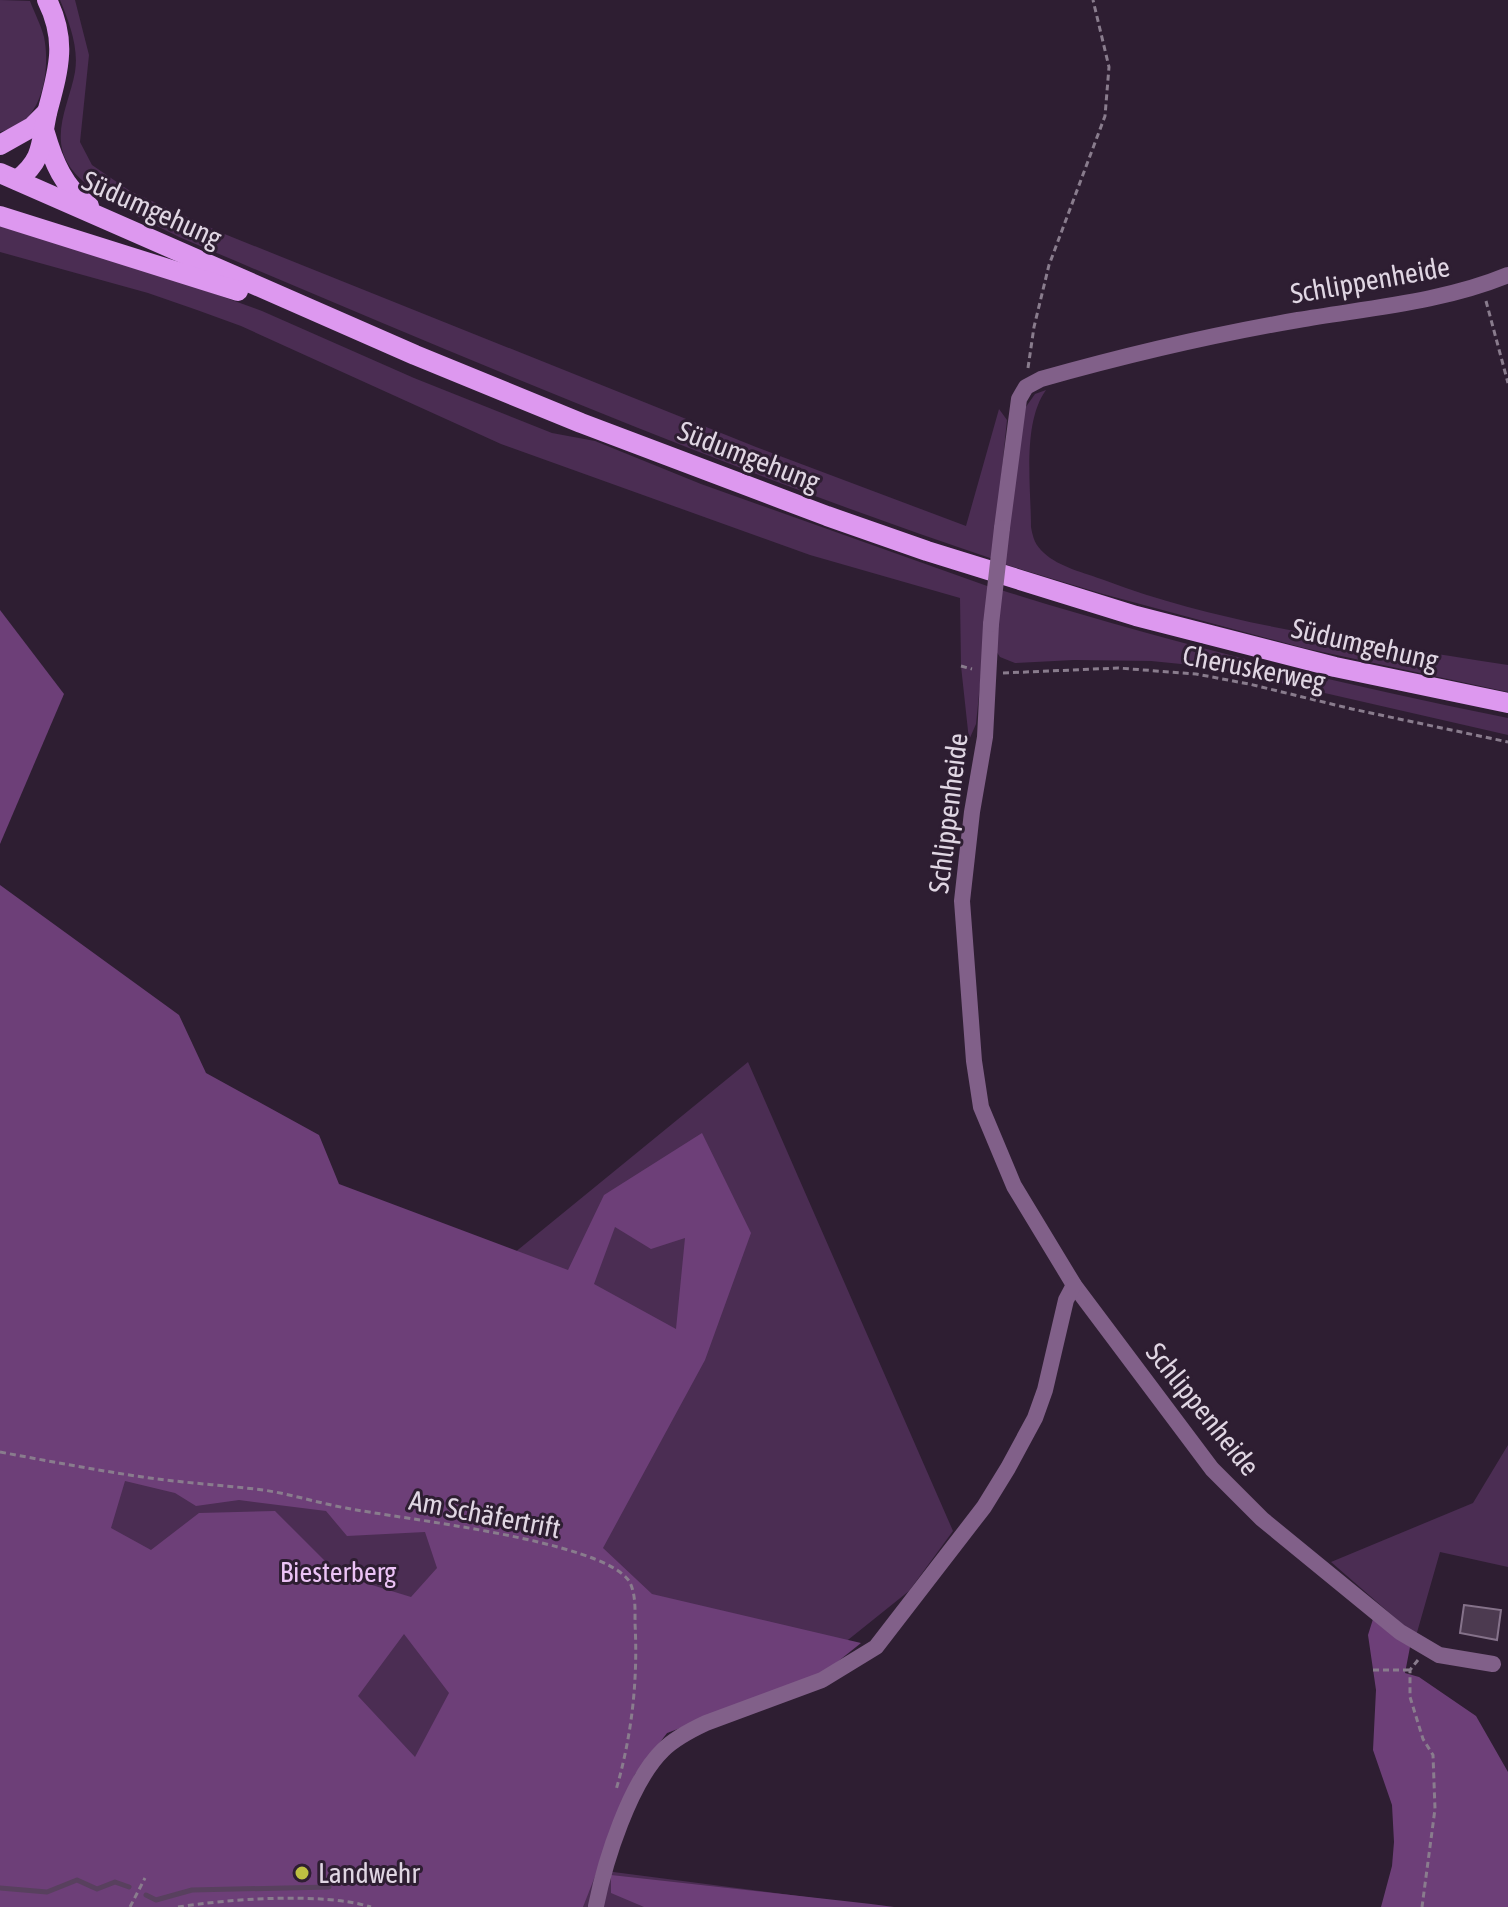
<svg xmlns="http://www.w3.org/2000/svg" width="1508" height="1907" viewBox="0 0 1508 1907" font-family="'Asap Condensed',sans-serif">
	<rect width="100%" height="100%" fill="#2e1e32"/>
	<g fill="#4b2d53">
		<path d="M0 0 30 1C34 12 41 25 44 37 49 61 46 97 28 117 21 125 10 129 0 132Z"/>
		<path d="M60 0H75L89 55 80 142 92 165 130 191 222 233 756 447 966 526 999 409 1007 420 993 559C716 466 448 351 179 237 148 221 83 193 67 162 51 133 70 101 75 72 79 47 69 22 60 0Z"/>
		<polygon points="0,226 168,277 262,311 414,378 552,433 595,441 701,484 990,587 976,724 969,740 961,666 960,598 810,555 501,444 241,326 197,310 148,293 0,252"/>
		<path d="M1046 390C1022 423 1031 487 1031 527 1033 538 1035 545 1044 553 1059 567 1085 573 1104 580 1233 629 1373 643 1508 665V692L1304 648 1103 594 1004 564 1023 411 1035 394Z"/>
		<path d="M1001 590C1167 642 1337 684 1508 718V735L1237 673 1191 665 1151 661 1074 660 1015 663 1000 657 994 648Z"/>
		<polygon points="0,897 170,1077 320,1174 491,1272 748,1062 953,1531 909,1591 803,1676 667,1733 635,1774 598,1870 883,1907 0,1907"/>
		<polygon points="1508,1445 1508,1567 1440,1552 1416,1636 1331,1562 1473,1503"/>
	</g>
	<g fill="#6d3f78" fill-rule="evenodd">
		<polygon points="0,610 64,694 0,844"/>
		<path d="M0 885 179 1015 206 1073 319 1135 339 1184 568 1270 604 1195 702 1133 751 1233 705 1360 603 1548 652 1594 861 1643 821 1675 667 1733 635 1774 583 1907H0ZM615 1227 651 1249 685 1238 676 1329 594 1284ZM125 1481 175 1493 196 1506 239 1500 326 1511 347 1536 425 1532 437 1568 411 1597 359 1581 327 1563 275 1511 199 1513 151 1550 111 1528ZM404 1634 449 1693 415 1757 358 1696Z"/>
		<polygon points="1373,1619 1410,1647 1405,1673 1419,1677 1476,1716 1508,1772 1508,1907 1381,1907 1392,1866 1394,1842 1392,1805 1373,1750 1376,1690 1368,1635"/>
		<polygon points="611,1875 871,1904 894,1907 644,1907 611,1893"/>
	</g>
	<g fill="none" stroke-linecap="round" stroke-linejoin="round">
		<g stroke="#58405e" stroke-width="5">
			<polyline points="0,1888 47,1892 77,1880 97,1889 115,1882 129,1887"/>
			<polyline points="146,1895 156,1900 192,1890 329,1887"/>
		</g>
	</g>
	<polygon fill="#4c3a50" stroke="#85728a" stroke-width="2" points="1464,1605 1501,1610 1497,1640 1460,1633"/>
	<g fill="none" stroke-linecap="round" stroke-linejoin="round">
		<g stroke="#897c8d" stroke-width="3" stroke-dasharray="6 4" stroke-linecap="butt">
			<polyline points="1486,301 1508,383"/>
			<polyline points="1028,368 1034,327 1049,265 1105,116 1109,67 1093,0"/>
			<polyline points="961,666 972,669"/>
			<polyline points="1003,673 1118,668 1196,674 1249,684 1352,709 1508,742"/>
			<path d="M0 1452C48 1461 95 1470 143 1477 183 1483 223 1485 263 1490 291 1494 318 1503 346 1508 400 1519 601 1540 629 1581 636 1593 635 1610 635 1623 638 1680 632 1735 616 1790"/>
			<polyline points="1418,1660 1410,1670 1410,1697 1423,1739 1433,1755 1435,1809 1422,1907"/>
			<polyline points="1373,1670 1410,1670"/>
			<polyline points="130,1907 145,1878"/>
			<path d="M178 1907C229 1899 323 1892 371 1907"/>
		</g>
		<g stroke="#816089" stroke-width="16">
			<path d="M1002 528 1019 399 1026 387 1041 379C1126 355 1211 335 1298 320 1368 308 1443 302 1508 275"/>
			<polyline points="991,624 985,737 972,812 962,901 974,1061 981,1107 1014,1186 1074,1285 1212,1469 1262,1519 1400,1632 1439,1655 1493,1664"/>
			<path d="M596 1906C605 1861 630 1782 663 1750 675 1738 691 1730 706 1723L822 1680 876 1647 984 1507 1008 1468 1035 1418 1045 1390 1066 1300 1074 1285"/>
		</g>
		<g stroke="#dd98ef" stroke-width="20">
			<path d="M45 133C53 161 64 188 89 206"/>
			<polyline points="0,145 32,127 47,112"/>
			<polyline points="0,173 415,355 581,423 827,516 927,551 1136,616 1335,667 1508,703"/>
			<path d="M17 180C46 158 40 140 48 109 59 68 67 40 47 0"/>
			<polyline points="0,216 238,291"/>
		</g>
		<polyline stroke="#816089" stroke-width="16" points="991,624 1002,528"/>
	</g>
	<circle fill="#bebf42" stroke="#2e1e32" stroke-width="3" cx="302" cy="1873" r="8"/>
	<g text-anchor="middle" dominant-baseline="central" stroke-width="6" stroke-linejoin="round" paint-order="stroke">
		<g font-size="28" fill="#e0d6e3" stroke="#2e1e32">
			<text transform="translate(152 209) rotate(24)">Südumgehung</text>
			<text transform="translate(1370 280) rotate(-10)">Schlippenheide</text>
			<text transform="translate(749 456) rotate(21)">Südumgehung</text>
			<text transform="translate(1365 644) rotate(13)">Südumgehung</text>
			<text transform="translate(1254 668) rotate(11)">Cheruskerweg</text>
			<text transform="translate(948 813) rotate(-83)">Schlippenheide</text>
			<text transform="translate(1203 1409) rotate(51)">Schlippenheide</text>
			<text transform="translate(485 1514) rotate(11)">Am Schäfertrift</text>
		</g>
		<g font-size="28" fill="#ecc3f6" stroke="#2e1e32">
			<text x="338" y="1572">Biesterberg</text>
		</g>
		<g font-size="28" fill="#e0d6e3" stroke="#2e1e32" text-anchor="start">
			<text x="318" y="1873">Landwehr</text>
		</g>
	</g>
</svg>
